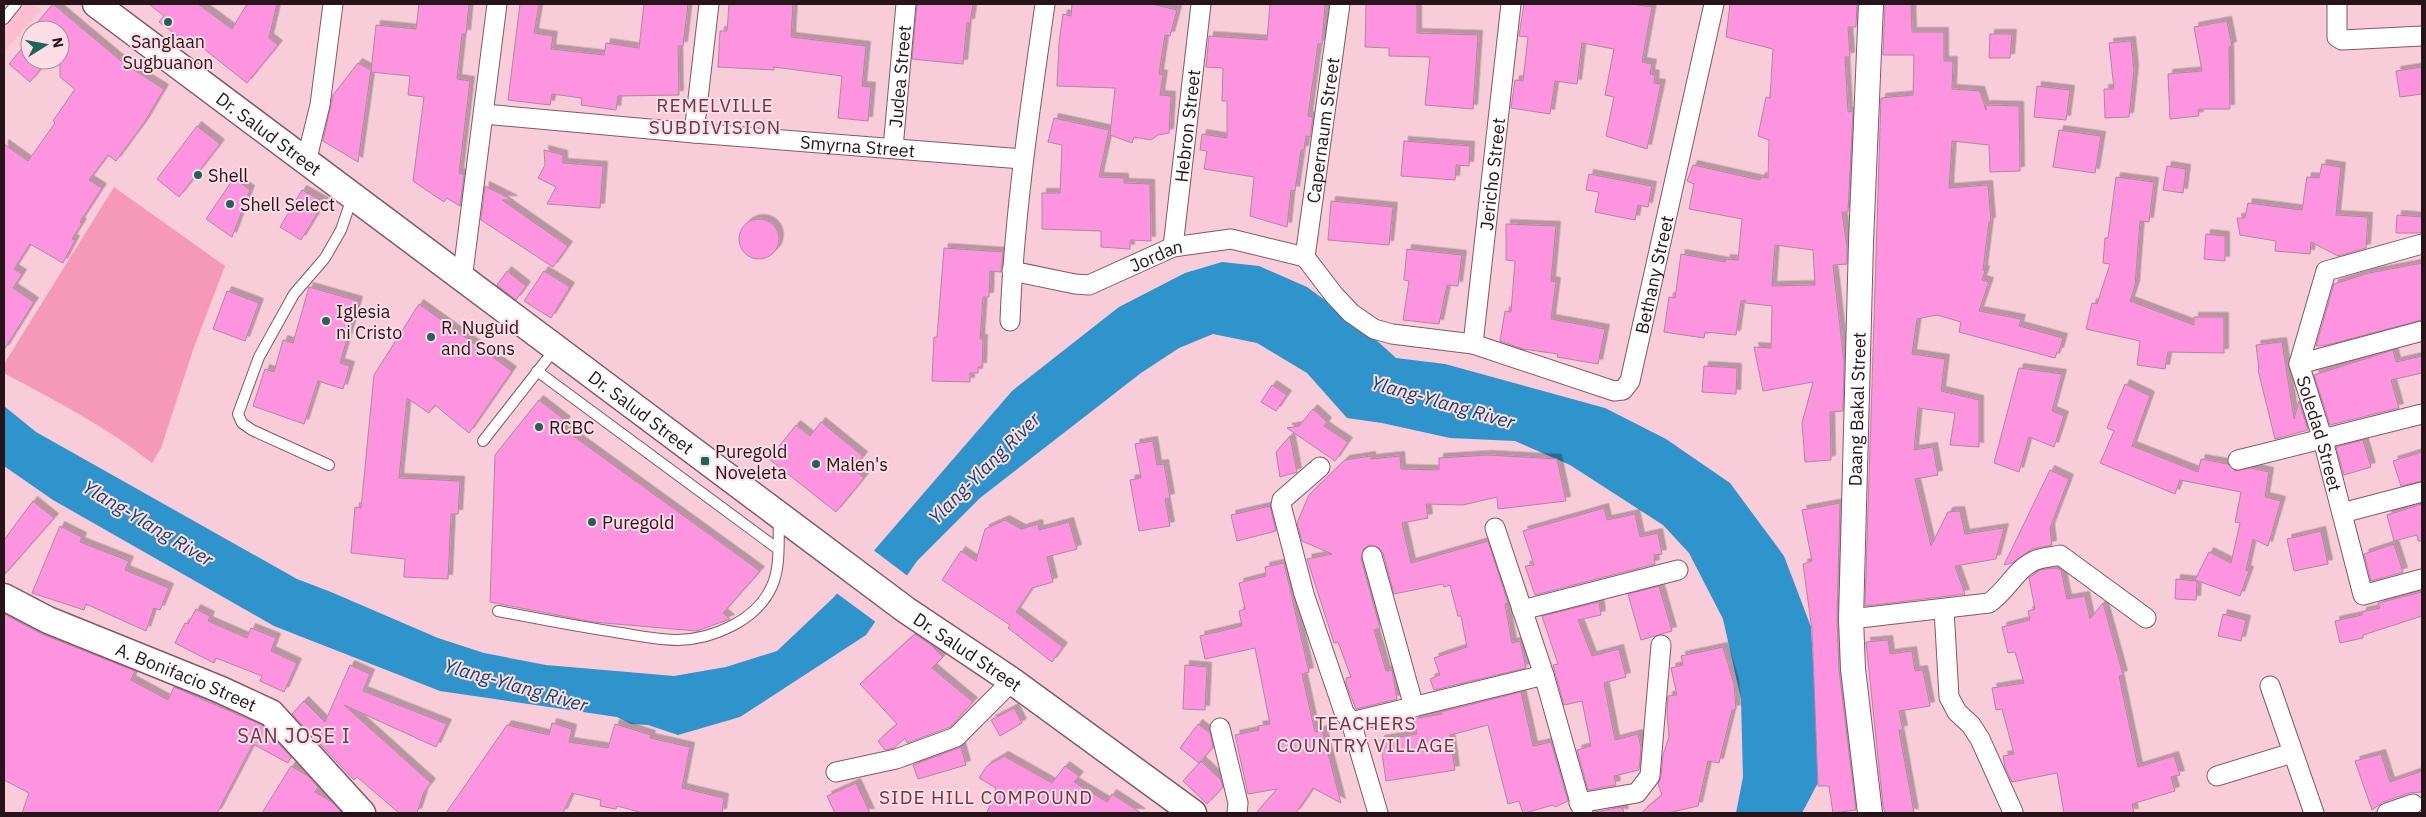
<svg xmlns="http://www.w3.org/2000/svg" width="2426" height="817" viewBox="0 0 2426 817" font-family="'IBM Plex Sans',sans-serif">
	<defs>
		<filter id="shadow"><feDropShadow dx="4.5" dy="-4.5" stdDeviation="0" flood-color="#0004"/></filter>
	</defs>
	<rect width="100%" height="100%" fill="#f8ccd9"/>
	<polygon fill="#fcbed0" points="4,4 33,4 41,10 4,52"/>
	<path fill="#f698b7" d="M114 187 225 266 194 347 161 448 152 463C107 427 54 400 4 373V364Z"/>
	<polygon fill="#2f93cc" points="1222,262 1259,266 1307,287 1364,329 1396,358 1445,364 1605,408 1666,439 1730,483 1784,556 1811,627 1820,779 1802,813 1736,813 1743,777 1741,699 1723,619 1689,553 1663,525 1570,465 1515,441 1450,438 1382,423 1347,418 1307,373 1257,343 1213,334 1179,348 1141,373 980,498 917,561 866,635 740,717 678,735 648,725 631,724 617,717 440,691 274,626 53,500 4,466 4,406 36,432 297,579 331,592 438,638 484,653 546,665 674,676 726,667 777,651 833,598 1012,391 1119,307 1185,273"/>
	<polygon fill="#f8ccd9" points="872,549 909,577 877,623 835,592"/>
	<g fill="#fe94df" stroke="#b086a2" fill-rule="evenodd" filter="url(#shadow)">
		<polygon points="53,4 126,65 164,89 144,123 116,161 108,155 89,180 102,188 80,222 82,223 72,239 75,240 63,263 30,244 14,269 22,274 13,288 34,302 4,350 4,144 28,161 55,123 53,121 75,89 60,77 60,30 37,30 39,28 35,25"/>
		<polygon points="149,4 198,4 232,29 247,4 277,4 269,38 278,45 247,83 189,37 186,42 159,22 164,16"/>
		<polygon points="419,4 469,4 466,34 462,34 457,79 470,81 459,173 464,175 460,206 447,198 444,202 413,181 424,97 408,95 410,76 371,72 376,25 416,29"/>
		<polygon points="520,4 539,4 534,33 553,36 551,49 604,55 606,43 639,48 644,4 688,4 683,46 678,46 679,95 618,96 616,110 581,105 582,98 552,94 550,105 508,100"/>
		<polygon points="729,4 793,4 791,37 866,46 862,86 871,87 868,121 838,118 842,76 774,67 774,70 718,67 720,31 727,31"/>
		<polygon points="917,4 973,4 970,23 967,23 963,64 912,59"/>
		<polygon points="1072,4 1152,4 1177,10 1170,36 1165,35 1159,74 1163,75 1160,95 1171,96 1169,133 1158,135 1151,140 1134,137 1132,143 1110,135 1115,88 1057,86 1059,43 1063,14 1071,16"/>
		<polygon points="1270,4 1325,4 1322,44 1318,44 1308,116 1313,117 1310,137 1306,136 1304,150 1301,150 1295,191 1291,190 1287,227 1250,216 1254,177 1204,169 1207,151 1200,150 1202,134 1227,138 1227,101 1222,101 1223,68 1206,67 1209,36 1267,40"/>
		<polygon points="1366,4 1417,4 1417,33 1478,35 1473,109 1425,105 1430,57 1389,56 1389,48 1365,47"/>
		<polygon points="1524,4 1633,4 1652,7 1642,62 1652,64 1650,74 1655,75 1654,83 1661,84 1647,149 1606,136 1614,97 1605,95 1614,49 1582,43 1577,84 1555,81 1550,114 1511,108 1515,80 1523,81 1528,37 1519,36"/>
		<path d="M1730 4H1857L1856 27H1848L1850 57H1845L1848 112 1853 111 1848 212H1842L1847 247V264L1833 265 1844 362 1843 411 1830 412 1831 460 1805 462 1802 423 1813 382 1763 391 1754 347 1771 348 1772 306 1746 303 1745 300 1741 301 1736 335 1705 332 1704 338 1664 332 1669 297 1675 298 1681 254 1725 262 1726 259 1738 260 1742 219 1689 209 1694 184 1687 181 1693 165 1760 180 1761 177 1768 178 1769 140 1758 136 1766 97 1770 98 1773 49 1726 37ZM1775 245 1813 250 1815 285 1772 286Z"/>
		<polygon points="1885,4 1911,4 1912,32 1944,32 1944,61 1953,61 1952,89 1980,91 1986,110 1986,105 2019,106 2020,171 1990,172 1989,145 1952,141 1949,188 1988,185 1991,222 1989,222 1983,270 1985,271 1982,280 1989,282 1979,311 2021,319 2019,326 2063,338 2059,352 2057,352 2055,358 1959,332 1961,322 1937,315 1917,319 1912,354 1945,359 1941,391 1979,400 1979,447 1950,445 1955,413 1918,408 1914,450 1933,447 1938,475 1915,479 1931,546 1948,512 1960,511 1965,534 2004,528 1996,559 1955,566 1965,594 1865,606 1881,98 1913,95 1914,55 1883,55"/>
		<polygon points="2227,21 2232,46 2229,47 2230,109 2198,109 2199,116 2170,119 2168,74 2202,71 2194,27"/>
		<polygon points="1990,34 2012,34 2010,58 1989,58"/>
		<polygon points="30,39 30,60 48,60 30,82 9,64"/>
		<polygon points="2131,41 2134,70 2129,117 2105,118 2104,89 2114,89 2109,43"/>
		<polygon points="358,63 371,70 358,162 323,141 333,95"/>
		<polygon points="2422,67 2422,94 2400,97 2396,71"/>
		<polygon points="2037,86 2070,90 2066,120 2034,117"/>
		<polygon points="1054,118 1109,130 1099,177 1124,178 1124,183 1150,184 1151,241 1130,240 1130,249 1101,247 1101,231 1042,229 1042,193 1060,193 1062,145 1048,142"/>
		<polygon points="197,126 220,144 179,197 157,179"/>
		<polygon points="2059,130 2101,136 2095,173 2053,167"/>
		<polygon points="1404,141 1470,146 1469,166 1456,165 1455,180 1401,176"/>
		<polygon points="544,150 563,155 563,163 603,166 600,208 547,204 556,187 538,178 545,165"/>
		<polygon points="2322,164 2341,167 2336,215 2368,217 2366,248 2338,256 2311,242 2310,254 2275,251 2276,241 2240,235 2237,218 2245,218 2248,203 2302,210 2307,177 2319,178"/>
		<polygon points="2167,166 2186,169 2183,193 2163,190"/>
		<polygon points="1589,174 1652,186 1648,207 1638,205 1635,220 1595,212 1599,192 1586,190"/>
		<polygon points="2116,177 2154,182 2149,222 2140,221 2135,286 2130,301 2194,325 2194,317 2224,317 2224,353 2168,352 2165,369 2137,365 2140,341 2086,329 2092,303 2097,304 2110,264 2103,263 2105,238 2108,238"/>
		<polygon points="234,178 250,190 232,237 206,219"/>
		<polygon points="485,186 513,200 502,200 568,246 553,267 481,220"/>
		<polygon points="302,190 324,202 301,240 280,227"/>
		<polygon points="1331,201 1393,207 1389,245 1328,240"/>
		<polygon points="2397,215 2422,217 2422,233 2396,233"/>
		<circle cx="759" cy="239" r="20"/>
		<polygon points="1506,224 1556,226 1551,281 1556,282 1551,319 1605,329 1598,364 1557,357 1558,354 1523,349 1500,341 1505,311 1511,312 1515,261 1506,260"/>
		<polygon points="2206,234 2225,236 2225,261 2204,259"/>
		<polygon points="944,248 1003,252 1001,272 990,271 989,297 983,297 980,339 983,339 982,367 978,367 978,373 970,373 970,382 932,381 934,337 937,337"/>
		<polygon points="1407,249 1462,255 1458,286 1447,285 1439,324 1403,320 1409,281 1404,280"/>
		<polygon points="2422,263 2422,320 2327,345 2316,346 2334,284 2369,273"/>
		<polygon points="507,271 526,286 516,300 497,285"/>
		<polygon points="544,271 570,287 551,318 524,301"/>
		<polygon points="309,287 358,301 340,363 350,366 343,389 318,381 304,424 253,406 265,369 274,372 283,340 293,343"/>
		<polygon points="227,291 259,303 245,341 213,329"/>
		<polygon points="419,304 512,371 469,433 435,405 429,413 407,398 399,478 460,481 458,514 451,514 448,579 404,577 405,559 351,553 355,507 361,508 374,375"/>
		<polygon points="2282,342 2294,419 2299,401 2308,430 2275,439 2258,370 2259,369 2256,345"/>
		<polygon points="2393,350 2396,362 2422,356 2422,373 2391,380 2399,408 2330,425 2314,375"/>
		<polygon points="1704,366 1737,368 1736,394 1702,392"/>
		<polygon points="2019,368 2062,374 2052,411 2064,416 2054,447 2029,437 2019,472 1994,463"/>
		<polygon points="2125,384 2150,396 2132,446 2198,472 2201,459 2228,464 2235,471 2250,468 2269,472 2265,497 2281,501 2268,546 2253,539 2246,570 2249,571 2240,596 2195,580 2209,552 2231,563 2240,523 2235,522 2241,492 2180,480 2175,494 2100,463 2114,431 2107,428"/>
		<polygon points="1272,385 1287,395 1276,411 1261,402"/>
		<polygon points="539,400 566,421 561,427 760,571 723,613 730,619 697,631 593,622 490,602 495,455"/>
		<polygon points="1313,409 1327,422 1324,426 1348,442 1335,461 1287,428 1299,426"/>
		<polygon points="821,422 863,456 853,469 864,478 836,512 769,459 796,425 810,436"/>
		<polygon points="1290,436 1297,472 1280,477 1276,452"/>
		<polygon points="2363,440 2371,467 2344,475 2336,447"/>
		<polygon points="1153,441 1157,465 1164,464 1170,498 1165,499 1170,526 1139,531 1130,480 1141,478 1135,444"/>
		<polygon points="2422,452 2422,481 2401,486 2393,461"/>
		<polygon points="1488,455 1557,459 1566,501 1498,509 1497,497 1463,505 1426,504 1428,518 1402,523 1411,563 1488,541 1508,603 1505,604 1512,643 1520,641 1526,668 1434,690 1430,679 1440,675 1434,658 1467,647 1461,616 1458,616 1450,585 1444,587 1443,584 1394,594 1383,553 1379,548 1369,545 1364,549 1361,559 1380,628 1374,630 1386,671 1392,670 1397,699 1356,709 1346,684 1346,678 1351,677 1338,642 1334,643 1307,559 1332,554 1302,541 1297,523 1309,495 1345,460 1371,456 1371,459 1400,456 1401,469 1439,470 1439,458"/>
		<polygon points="2050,470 2069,479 2050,528 2052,545 2032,549 2012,563 2004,565"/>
		<polygon points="33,501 54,518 4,575 4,540"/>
		<polygon points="1840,503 1837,619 1839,670 1856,810 1833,813 1829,786 1818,786 1812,630 1803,564 1812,561 1802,510"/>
		<polygon points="2422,504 2422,541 2418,541 2417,535 2394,541 2387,515"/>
		<polygon points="1270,506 1276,531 1237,541 1231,515"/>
		<polygon points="1604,508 1607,520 1635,514 1640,537 1658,533 1662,554 1654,555 1655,564 1535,595 1525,566 1534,565 1523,531"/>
		<polygon points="1005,520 1021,529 1038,524 1039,530 1069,522 1077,549 1047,557 1053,582 1032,588 1016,612 1063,647 1052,662 1008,628 1010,625 942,580 961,551 976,561 985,529"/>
		<polygon points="60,526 82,537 80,542 129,561 125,570 169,588 160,610 154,608 146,631 86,604 84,610 32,593"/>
		<polygon points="2321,531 2328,564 2294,571 2287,539"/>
		<polygon points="2394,544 2403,572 2371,581 2364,554"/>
		<polygon points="1284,563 1309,672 1302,674 1315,732 1322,730 1341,803 1313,788 1296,813 1256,813 1277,789 1248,794 1235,735 1259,730 1258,726 1270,724 1255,648 1205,659 1200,636 1242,626 1239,611 1245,609 1239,583 1266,576 1265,567"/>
		<polygon points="2055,568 2061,570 2067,599 2085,596 2090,619 2103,603 2123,675 2119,676 2138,767 2174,756 2180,775 2171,777 2175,791 2132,804 2134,813 2064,813 2057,773 2012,782 2005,767 2003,756 2014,754 2002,709 1996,710 1992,688 2024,683 2015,652 2008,653 2002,627 2030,620 2028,611 2035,609 2029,578 2040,570"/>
		<polygon points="2176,579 2197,581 2196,600 2175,599"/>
		<polygon points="1659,586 1672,631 1641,640 1628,594"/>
		<polygon points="2422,592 2422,616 2363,635 2363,638 2340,643 2335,621 2362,615 2362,612 2380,608 2378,603"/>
		<polygon points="1599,602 1601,615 1578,620 1592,656 1619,649 1626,677 1604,683 1615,740 1638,734 1641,748 1639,770 1614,776 1616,785 1588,790 1577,750 1591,746 1582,701 1564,705 1553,665 1558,664 1542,616"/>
		<polygon points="196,609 210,616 208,621 247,638 251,628 276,638 271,651 297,663 284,692 260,681 262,676 216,658 214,663 175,643 185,623 188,624"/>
		<polygon points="4,614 42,634 135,671 131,680 168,700 174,687 262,725 291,757 288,763 253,744 217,813 22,813 29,793 4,780"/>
		<polygon points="2223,614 2246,620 2241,641 2218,636"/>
		<polygon points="915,634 931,645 943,657 932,668 973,702 950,727 907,743 905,738 894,748 885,750 878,741 897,724 860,684"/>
		<polygon points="1888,640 1890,654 1912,651 1915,671 1923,670 1930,706 1899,711 1903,730 1899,730 1914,813 1885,813 1883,806 1866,642"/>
		<polygon points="1723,647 1734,684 1736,709 1732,710 1719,763 1708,761 1698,806 1668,813 1641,813 1662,795 1658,784 1661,777 1663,755 1669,737 1667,713 1668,696 1677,695 1671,668 1683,665 1681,656"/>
		<polygon points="350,665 370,674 363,691 447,724 436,747 344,705 431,783 424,792 417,813 399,813 357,777 354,780 292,714 304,701 325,722"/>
		<polygon points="1185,665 1207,667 1205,710 1183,709"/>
		<polygon points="1521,692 1533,746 1551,742 1568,801 1555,807 1553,805 1525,813 1523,813 1519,801 1508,804 1488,725 1450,735 1455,770 1386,781 1380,740 1417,734 1414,719 1442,714 1441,712"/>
		<polygon points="1014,708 1022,723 1000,736 991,720"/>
		<polygon points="552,723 572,729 569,742 608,748 615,724 651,735 650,738 690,747 682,788 724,798 722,813 643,813 617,806 616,809 600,806 601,800 572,793 563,813 446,813 507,725 549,735"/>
		<polygon points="1198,724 1210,733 1213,747 1199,763 1180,748"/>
		<polygon points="961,747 966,765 918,779 913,765"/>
		<polygon points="2381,754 2390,782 2422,771 2422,792 2409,793 2383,802 2372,810 2355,761"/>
		<polygon points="1004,756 1052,783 1065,766 1079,776 1074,782 1107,802 1112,794 1141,813 987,813 996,788 979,778 987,766"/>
		<polygon points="1201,761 1221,780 1223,787 1207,804 1183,781"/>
		<polygon points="291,766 308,776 318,787 315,792 332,802 342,813 262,813"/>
		<polygon points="856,783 870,813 835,813 827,796"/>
		<polygon points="1622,807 1624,813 1595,812"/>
	</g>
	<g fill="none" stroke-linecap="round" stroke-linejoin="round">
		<defs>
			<g id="service">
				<polyline points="4,19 16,4"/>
				<polyline points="537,371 778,549"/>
				<polyline points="483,441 555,349"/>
				<polyline points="329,465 252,430 242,423 238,414 259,357 294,294 325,258 341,230 352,198"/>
				<path d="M498 611C539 619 580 627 621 633 640 636 659 640 678 640 714 639 757 620 772 586 781 566 778 540 779 518"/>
			</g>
			<g id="minor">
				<polyline points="2337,4 2337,37 2342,40 2422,36"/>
				<path id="s1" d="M484 114 694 133 1023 159"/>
				<polyline points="694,133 709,4"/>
				<path id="s2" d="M893 148 906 4"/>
				<polyline points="306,162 320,105 333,4"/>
				<path id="s3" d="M2422 244 2326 271 2299 364 2323 440 2363 595 2422 579"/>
				<path id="s4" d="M1173 247 1201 4"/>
				<path id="s5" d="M1305 257 1334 295 1351 313 1374 329 1392 334 1473 344 1614 391 1623 390 1630 381 1714 4"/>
				<path id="s6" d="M1305 257 1340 4"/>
				<path id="s7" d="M1012 271 1075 284 1089 285 1173 247 1231 239 1305 257"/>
				<polyline points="462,280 497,4"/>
				<path d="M1010 321C1014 215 1030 109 1045 4"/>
				<path id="s8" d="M1473 344 1511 4"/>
				<polyline points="2299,364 2422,331"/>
				<polyline points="2238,460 2422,414"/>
				<polyline points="1320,467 1282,500 1281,505 1304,594 1344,712 1351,722 1378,813"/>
				<polyline points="2342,513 2422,492"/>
				<polyline points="1495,528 1544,675 1583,813"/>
				<polyline points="1372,556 1414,707"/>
				<polyline points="1944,609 1949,697 1957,712 1971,725 1980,739 2013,812"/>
				<polyline points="1522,610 1678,570"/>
				<path d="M1851 619 1989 603C2007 591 2016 568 2036 560 2044 557 2053 557 2060 555L2146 618"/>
				<polyline points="2270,686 2314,813"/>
				<polyline points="1351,722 1544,675"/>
				<polyline points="1220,728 1238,803 1237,813"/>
				<polyline points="836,772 896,759 956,737 1012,681"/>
				<polyline points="2217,776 2292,753"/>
				<polyline points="1579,803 1637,793 1650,776 1661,645"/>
				<polyline points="2387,813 2413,804"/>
			</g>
			<g id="tertiary">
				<path id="s9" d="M1870 813 1853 669 1851 619 1861 242 1871 4"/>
			</g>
			<g id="secondary">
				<path id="s10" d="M96 4 906 610 1012 681 1193 813"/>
				<path id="s11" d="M4 597 48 620 219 689 271 713 362 813"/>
			</g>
		</defs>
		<use href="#service" stroke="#865766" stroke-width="12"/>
		<use href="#minor" stroke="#865766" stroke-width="21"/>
		<use href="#tertiary" stroke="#865766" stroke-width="26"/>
		<use href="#secondary" stroke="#865766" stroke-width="29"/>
		<use href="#service" stroke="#fff" stroke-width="10"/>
		<use href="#minor" stroke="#fff" stroke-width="19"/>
		<use href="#tertiary" stroke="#fff" stroke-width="24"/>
		<use href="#secondary" stroke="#fff" stroke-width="26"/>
	</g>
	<g fill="#1e6458" stroke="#fedde6" stroke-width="2">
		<circle cx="168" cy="22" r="5"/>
		<circle cx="198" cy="175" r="5"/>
		<circle cx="230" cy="204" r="5"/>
		<circle cx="326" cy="321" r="5"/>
		<circle cx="431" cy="337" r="5"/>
		<circle cx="539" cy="427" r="5"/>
		<rect x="700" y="456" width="10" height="10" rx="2.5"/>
		<circle cx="816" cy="464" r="5"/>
		<circle cx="592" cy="522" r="5"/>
	</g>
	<g text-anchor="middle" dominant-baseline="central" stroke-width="4" stroke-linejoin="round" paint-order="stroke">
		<g font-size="18" fill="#27141a" stroke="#fedde6" text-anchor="start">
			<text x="168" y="41" text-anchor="middle">Sanglaan<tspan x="168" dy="21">Sugbuanon</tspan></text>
			<text x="208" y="175">Shell</text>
			<text x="240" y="204">Shell Select</text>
			<text x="336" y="311">Iglesia<tspan x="336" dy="21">ni Cristo</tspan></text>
			<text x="441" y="327">R. Nuguid<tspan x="441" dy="21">and Sons</tspan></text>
			<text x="549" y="427">RCBC</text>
			<text x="715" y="451">Puregold<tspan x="715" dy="21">Noveleta</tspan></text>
			<text x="826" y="464">Malen's</text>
			<text x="602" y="522">Puregold</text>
		</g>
		<g font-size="18" fill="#27141a" stroke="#fedde6">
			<text stroke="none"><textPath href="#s2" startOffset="72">Judea Street</textPath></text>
			<text stroke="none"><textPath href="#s4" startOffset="122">Hebron Street</textPath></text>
			<text stroke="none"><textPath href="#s6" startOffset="128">Capernaum Street</textPath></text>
			<text stroke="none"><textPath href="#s10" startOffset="216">Dr. Salud Street</textPath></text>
			<text stroke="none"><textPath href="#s1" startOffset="375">Smyrna Street</textPath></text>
			<text stroke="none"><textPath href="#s8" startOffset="171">Jericho Street</textPath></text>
			<text stroke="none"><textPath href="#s7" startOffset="152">Jordan</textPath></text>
			<text stroke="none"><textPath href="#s5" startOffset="479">Bethany Street</textPath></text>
			<text stroke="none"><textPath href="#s9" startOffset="405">Daang Bakal Street</textPath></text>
			<text stroke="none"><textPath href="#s10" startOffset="681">Dr. Salud Street</textPath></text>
			<text stroke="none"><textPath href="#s3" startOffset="269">Soledad Street</textPath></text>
			<text stroke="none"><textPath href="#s10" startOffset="1086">Dr. Salud Street</textPath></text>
			<text stroke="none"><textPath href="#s11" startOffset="199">A. Bonifacio Street</textPath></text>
		</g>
		<g font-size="19" letter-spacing="1" fill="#653948" stroke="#fedde6">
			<text x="715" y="105">REMELVILLE<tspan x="715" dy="22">SUBDIVISION</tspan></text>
			<text x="1366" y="723">TEACHERS<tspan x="1366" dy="22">COUNTRY VILLAGE</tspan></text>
			<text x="986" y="797">SIDE HILL COMPOUND</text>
		</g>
		<g font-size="19" font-style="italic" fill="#0f4462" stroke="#fedde6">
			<text transform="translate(1443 402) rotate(16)">Ylang-Ylang River</text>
			<text transform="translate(984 468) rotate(-45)">Ylang-Ylang River</text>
			<text transform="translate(148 523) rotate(31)">Ylang-Ylang River</text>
			<text transform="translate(516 685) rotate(16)">Ylang-Ylang River</text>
		</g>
		<g font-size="20" letter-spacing="1" fill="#653948" stroke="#fedde6">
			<text x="294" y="735">SAN JOSE I</text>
		</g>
	</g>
	<rect width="2426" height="817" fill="none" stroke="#27141a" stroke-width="10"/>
	<g transform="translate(45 45) rotate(79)"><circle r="24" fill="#fedde6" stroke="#a88d94"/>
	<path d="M0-4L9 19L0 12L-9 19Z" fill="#1e6458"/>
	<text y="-8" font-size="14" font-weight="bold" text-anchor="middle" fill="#27141a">N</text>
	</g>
</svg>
